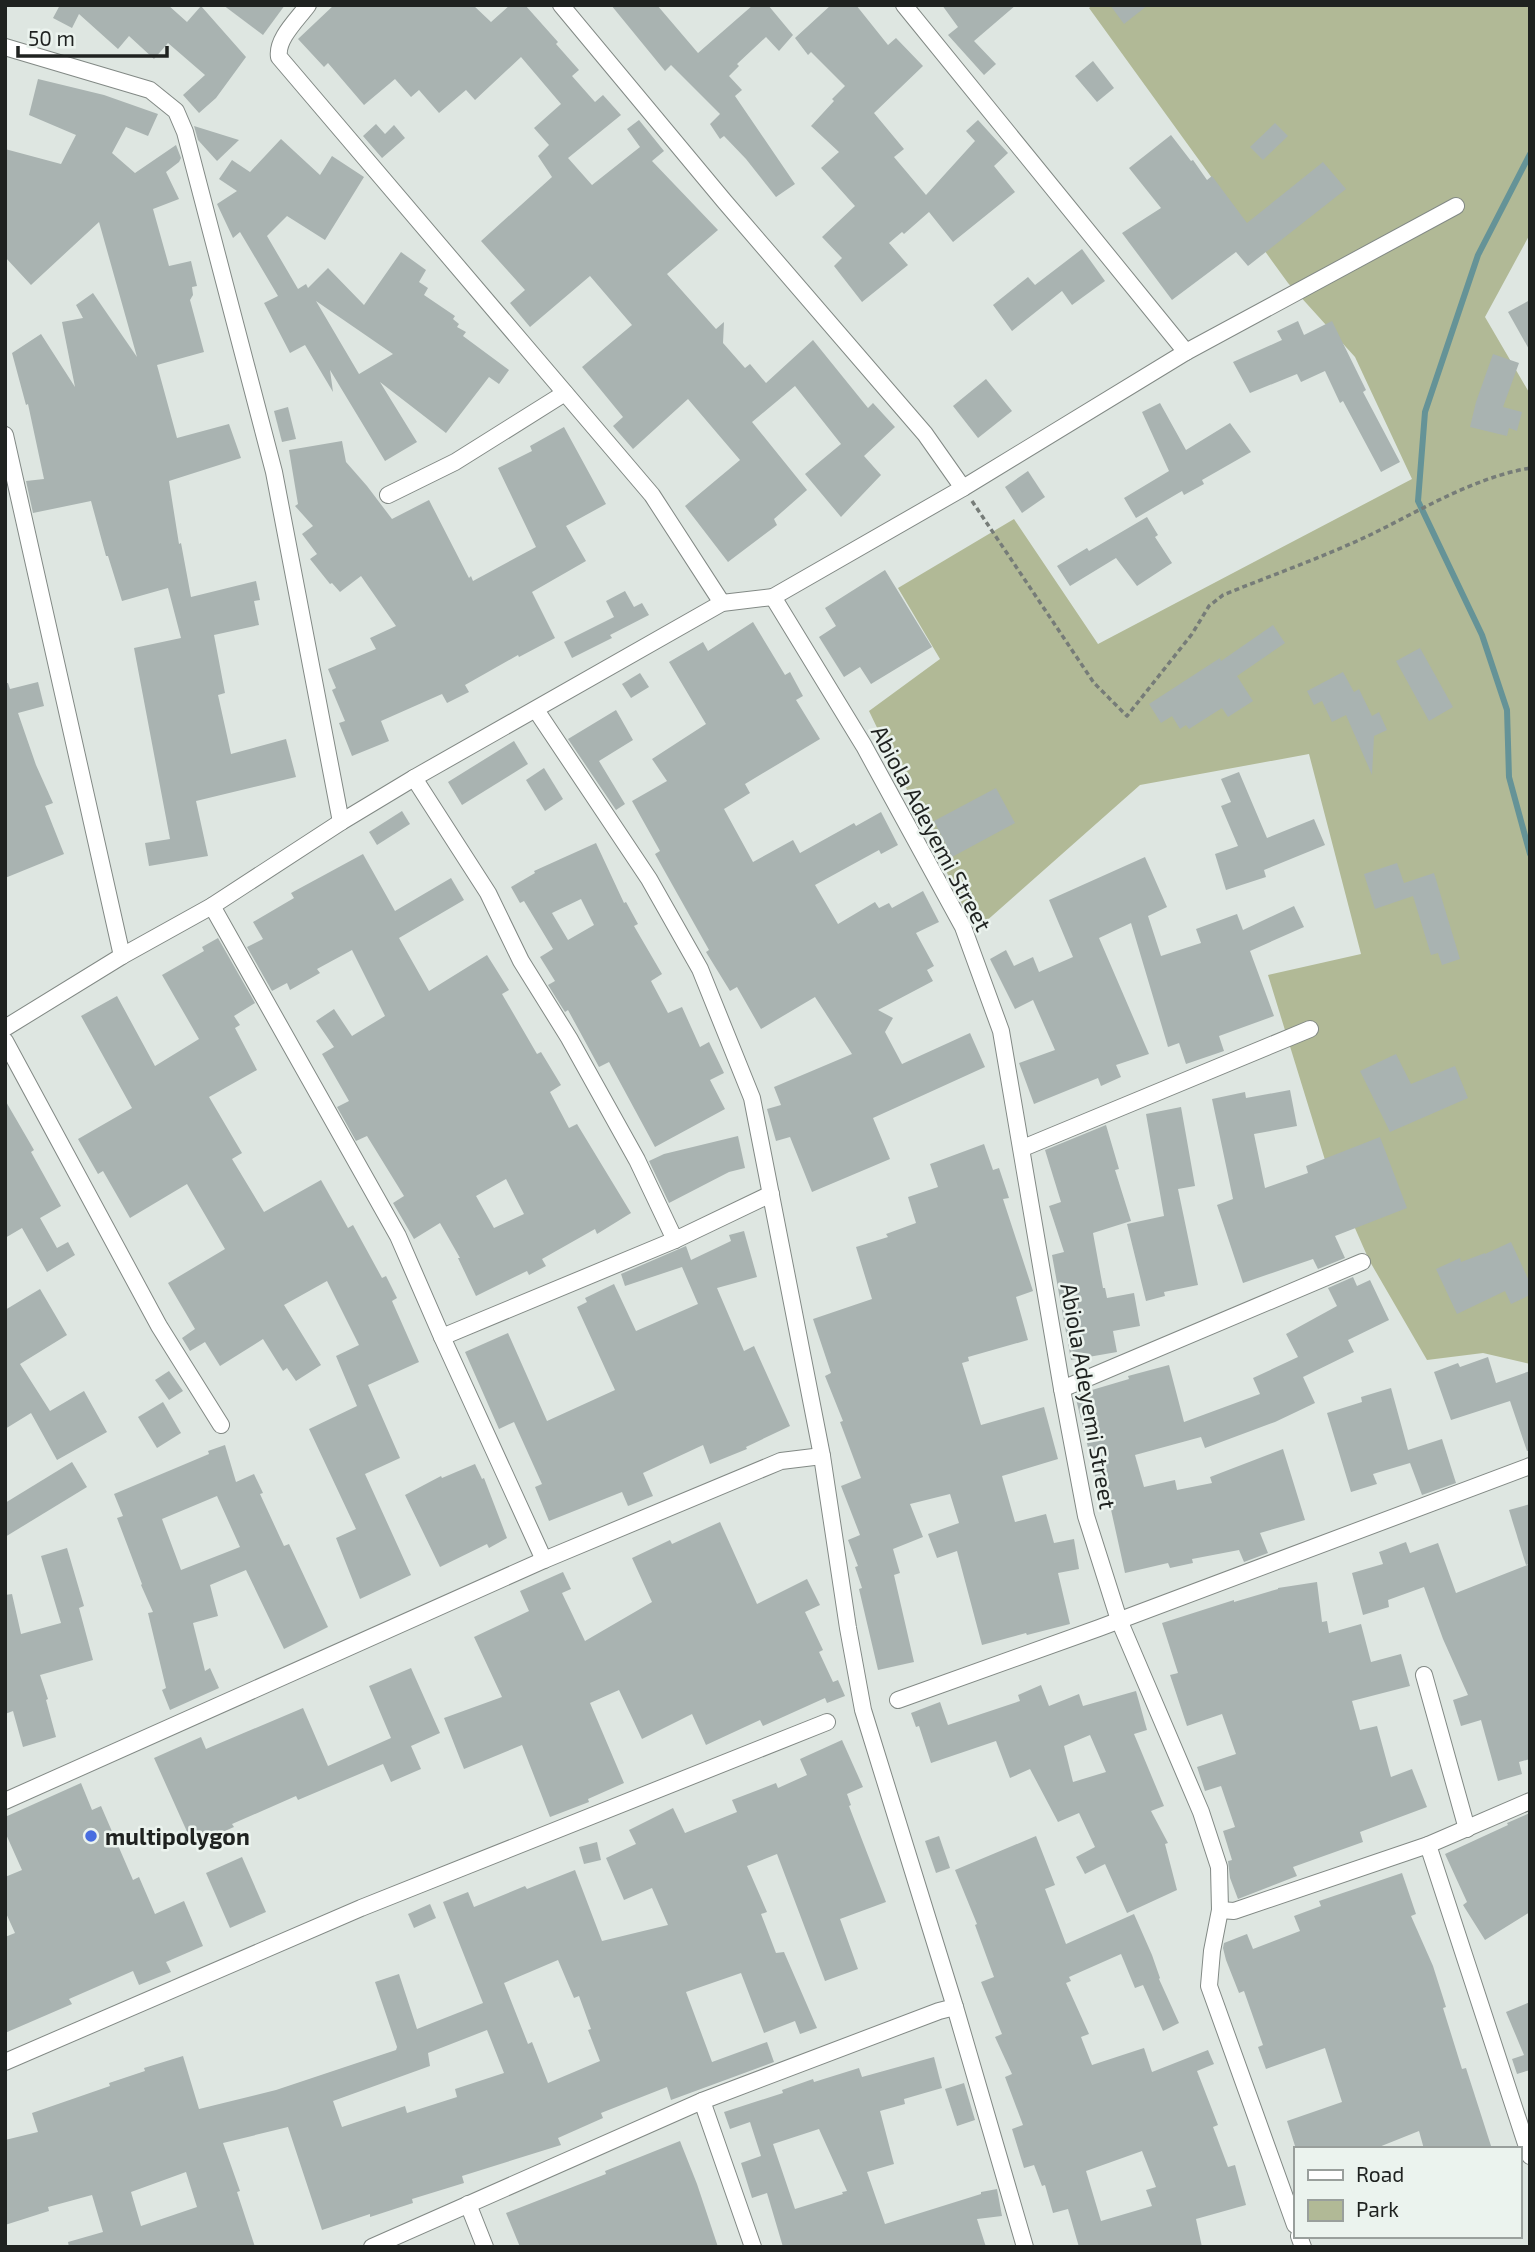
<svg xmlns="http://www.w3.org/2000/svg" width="1535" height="2252" viewBox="0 0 1535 2252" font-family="'Exo 2',sans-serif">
	<rect width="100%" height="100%" fill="#dee6e1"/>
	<polygon fill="#b1b996" points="1093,5 1530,5 1530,234 1485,317 1530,394 1530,1364 1483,1353 1427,1360 1369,1260 1325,1160 1268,975 1361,954 1309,754 1140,785 975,931 869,711 940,659 898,588 1014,519 1098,644 1412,479 1355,357 1288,283 1089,8"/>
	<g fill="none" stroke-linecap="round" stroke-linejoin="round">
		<polyline stroke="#659397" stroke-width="6" points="1530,154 1478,255 1425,412 1418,501 1482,635 1507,710 1509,777 1530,854"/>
	</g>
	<g fill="#a9b3b1" fill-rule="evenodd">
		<polygon points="60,5 168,5 187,22 201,6 246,57 216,98 199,113 183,95 205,75 168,43 154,59 129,36 118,49 79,14 72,28 53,18"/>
		<polygon points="223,5 285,5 263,35"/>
		<polygon points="334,5 473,5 491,22 510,5 525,5 558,42 556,44 579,70 572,76 595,102 603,95 621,115 568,158 592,185 640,147 627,129 639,120 664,151 652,161 718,230 667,274 716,329 724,322 723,343 745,368 750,364 766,383 813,340 868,408 873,403 895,427 864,456 881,475 841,517 805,474 841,444 795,386 752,422 807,490 774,519 777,525 728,562 685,506 740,460 688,399 633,449 613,426 623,417 582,367 632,325 590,276 530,327 510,303 525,290 481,241 552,177 538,156 549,145 534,128 561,104 521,57 475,100 466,90 439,113 419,90 411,97 395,79 364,105 328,63 324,67 298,39"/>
		<polygon points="611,5 657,5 698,53 753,5 768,5 793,35 779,51 766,37 737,64 739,66 729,76 742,90 735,96 795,184 776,197 746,159 724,136 720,139 710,124 720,114 671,65 665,71"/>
		<polygon points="831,5 856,5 888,45 896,38 923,66 874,113 904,149 894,157 926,195 975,141 966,131 978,120 1008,153 994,166 1015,192 953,242 929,212 904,234 902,232 889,243 908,265 862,302 834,266 842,258 822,237 855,206 821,168 839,152 811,126 834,101 832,99 845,86 811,52 808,55 795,38"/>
		<polygon points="942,5 1016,5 974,41 996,64 984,75 948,35 958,27"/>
		<polygon points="1110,5 1148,5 1124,24"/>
		<polygon points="1093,61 1114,88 1097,102 1075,76"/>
		<polygon points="38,79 104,95 158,114 148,136 126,127 112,153 135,173 176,145 181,158 179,162 166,172 179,199 153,209 169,266 191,261 197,286 192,287 193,295 190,300 204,352 157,365 177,438 229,424 241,458 169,481 179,544 181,543 191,597 256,581 260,600 254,601 259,625 214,635 225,693 218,695 231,754 286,739 296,777 196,801 208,856 149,866 145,843 170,839 134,648 181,638 168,588 122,601 108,556 106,556 91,501 33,513 26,481 44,479 28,404 26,405 12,353 41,334 75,387 62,322 83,318 76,305 93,293 137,357 99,222 31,285 5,257 5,149 61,164 76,135 29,115"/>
		<polygon points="1275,123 1288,136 1263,160 1250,147"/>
		<polygon points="376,124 385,134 394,125 405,138 382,158 363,136"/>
		<polygon points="194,126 239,140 217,161 198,140"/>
		<polygon points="1171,135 1191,161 1193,160 1207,180 1212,176 1247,223 1323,162 1346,189 1248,266 1236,252 1172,300 1122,233 1161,208 1129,168"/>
		<path d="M281 139 320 175 332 156 364 177 325 240 287 216 267 236 298 289 306 284 308 288 328 268 364 305 401 252 426 270 419 282 428 288 424 295 455 316 453 319 459 324 457 327 466 332 463 336 509 370 499 384 489 377 446 433 380 382 417 442 385 461 330 370 333 392 305 345 290 353 264 303 278 296 240 232 233 238 217 204 237 191 219 179 232 160 250 172ZM316 301 393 354 359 374Z"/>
		<polygon points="1082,249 1105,281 1072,305 1062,291 1012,331 993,305 1028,277 1035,285"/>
		<polygon points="1530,300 1530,351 1508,312"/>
		<polygon points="1298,321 1304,335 1332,321 1366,390 1363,392 1400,462 1381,472 1343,401 1340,403 1325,371 1301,382 1297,374 1250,393 1233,362 1282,340 1277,331"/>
		<polygon points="1493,354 1519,363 1503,407 1522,412 1517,431 1509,428 1507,436 1470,427 1476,402"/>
		<polygon points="986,379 1012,411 978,438 953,406"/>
		<polygon points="1160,403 1186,450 1230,423 1251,452 1202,480 1204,484 1184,495 1182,491 1136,518 1124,498 1169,471 1142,412"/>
		<polygon points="288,407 296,439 282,442 274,411"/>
		<polygon points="564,427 606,504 566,526 586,561 532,592 555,638 519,657 518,655 465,685 469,692 447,703 442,694 381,721 389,741 352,756 339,723 345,721 332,690 336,688 328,669 376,649 370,638 396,626 361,576 340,592 332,583 330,584 310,559 317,554 302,534 313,526 295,506 298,504 289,450 342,441 346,462 367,486 392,519 429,500 469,578 471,576 473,581 536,547 498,468 532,451 530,446"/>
		<polygon points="1028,471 1045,497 1022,513 1005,487"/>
		<polygon points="1147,517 1158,535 1155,537 1172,563 1137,586 1116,558 1070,586 1057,566 1087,548 1089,551"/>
		<polygon points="885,570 932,647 871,684 860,667 844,677 819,637 836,626 825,608"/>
		<polygon points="625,591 634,607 642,603 649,615 610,635 612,638 572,658 564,642 614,617 606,601"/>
		<polygon points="753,622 785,675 790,672 803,696 796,700 820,739 745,784 750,793 724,809 753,862 793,840 800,853 854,823 856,826 881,812 898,845 881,854 879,850 815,885 838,924 875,902 879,908 889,903 892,908 923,891 939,922 916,933 934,966 927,970 933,981 878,1010 893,1018 885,1032 902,1064 970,1033 985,1067 873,1118 890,1159 812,1192 790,1137 776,1141 767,1109 781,1105 774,1087 852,1054 815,997 761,1029 737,987 730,991 706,952 709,950 655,854 660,851 632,801 667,781 652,759 706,724 669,662 703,642 708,651"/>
		<polygon points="1273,625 1285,643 1237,676 1253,701 1228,717 1222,708 1189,729 1186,725 1180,729 1172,716 1161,723 1149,704 1220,658 1221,661"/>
		<polygon points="1420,648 1453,707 1429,721 1396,661"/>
		<polygon points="1343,672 1354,692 1359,689 1372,716 1379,712 1387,730 1374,736 1372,775 1346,715 1332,722 1322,701 1314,705 1307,691"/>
		<polygon points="640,673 649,687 631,698 622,684"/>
		<polygon points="38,682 44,706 18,713 36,765 53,803 45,806 64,854 5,878 5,683 8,683 10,689"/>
		<polygon points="616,710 633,740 599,761 625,804 616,810 568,739"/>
		<polygon points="514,741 528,764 462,805 448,782"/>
		<polygon points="544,768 563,799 545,811 526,780"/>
		<polygon points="1239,772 1267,838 1314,819 1325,845 1264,870 1266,877 1226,890 1215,854 1238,846 1221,806 1231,802 1221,779"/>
		<polygon points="996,788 1015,823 952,857 934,821"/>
		<polygon points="402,811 410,824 377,845 369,832"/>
		<path d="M596 843 624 903 626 902 638 924 634 926 662 974 651 981 668 1013 682 1007 700 1047 709 1042 724 1073 710 1080 725 1109 655 1147 609 1062 599 1067 568 1010 565 1012 548 985 555 981 540 957 553 949 524 901 520 903 511 887 535 873 534 871ZM581 899 594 925 568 940 552 913Z"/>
		<path d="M363 854 395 911 451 878 464 900 399 938 429 991 487 955 509 990 502 994 537 1054 541 1052 561 1085 550 1092 569 1128 577 1124 631 1213 597 1234 595 1229 542 1259 546 1266 529 1275 527 1271 476 1296 458 1258H460L440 1223 414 1239 393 1203 404 1196 367 1136 356 1141 337 1107 349 1101 322 1054 334 1047 316 1021 334 1009 352 1036 385 1016 352 950 317 969 320 973 290 990 287 983 272 991 247 947 263 939 253 922 294 898 291 893ZM506 1179 524 1214 494 1228 476 1196Z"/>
		<polygon points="1145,857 1167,907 1148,916 1161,956 1201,943 1196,929 1237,914 1243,930 1294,906 1304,927 1250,951 1274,1016 1219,1036 1224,1051 1186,1064 1179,1043 1168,1047 1131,923 1099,938 1149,1054 1116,1065 1121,1077 1101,1086 1098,1078 1034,1104 1019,1063 1055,1050 1033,1000 1015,1009 990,959 1006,950 1014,966 1033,957 1039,972 1073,957 1049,900"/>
		<polygon points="1397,863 1404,883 1434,873 1460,959 1442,965 1438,953 1431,955 1413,896 1375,909 1364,874"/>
		<polygon points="218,938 255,1003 234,1016 240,1025 235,1028 257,1070 209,1097 242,1153 232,1159 264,1212 321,1180 348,1228 353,1225 382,1278 386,1276 397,1298 392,1301 419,1362 368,1385 400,1458 365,1474 411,1575 360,1599 336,1538 356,1529 309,1429 357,1406 336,1356 359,1345 327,1281 284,1305 321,1365 296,1381 287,1368 283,1371 263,1339 220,1366 205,1342 190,1351 182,1338 195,1329 168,1283 225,1249 187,1184 130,1218 103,1171 98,1174 78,1139 132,1108 81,1016 117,996 155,1066 199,1039 162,975 204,951 202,947"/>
		<polygon points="1396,1054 1411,1084 1455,1066 1468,1098 1390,1132 1360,1071"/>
		<polygon points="1290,1090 1297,1126 1254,1134 1265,1188 1308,1173 1306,1166 1380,1137 1407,1208 1335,1236 1345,1258 1318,1269 1313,1259 1243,1283 1217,1205 1233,1199 1212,1099 1245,1092 1246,1098"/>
		<polygon points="5,1100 34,1150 31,1152 61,1206 40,1218 57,1248 68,1242 75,1255 47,1272 22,1228 5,1238"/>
		<polygon points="1181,1107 1195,1186 1178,1189 1198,1285 1164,1292 1165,1296 1146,1301 1127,1224 1164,1216 1146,1114"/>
		<polygon points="1106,1125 1119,1169 1115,1170 1131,1221 1093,1233 1103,1288 1105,1288 1107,1298 1134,1293 1140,1326 1113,1331 1117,1352 1071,1360 1052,1255 1064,1252 1049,1206 1061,1202 1045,1150"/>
		<polygon points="738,1136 745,1168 729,1172 669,1203 649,1161 664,1154"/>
		<polygon points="984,1144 993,1170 999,1168 1009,1198 1003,1199 1033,1291 1016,1297 1028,1340 968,1357 969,1361 962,1363 981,1425 1044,1407 1058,1459 1002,1476 1015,1522 1046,1514 1054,1543 1074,1539 1079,1569 1058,1573 1070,1624 1027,1635 1026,1633 982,1645 957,1551 937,1558 928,1534 959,1523 950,1494 910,1504 923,1537 893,1549 900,1573 894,1575 914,1662 878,1670 859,1589 862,1588 855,1567 858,1566 848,1540 860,1535 841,1486 861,1478 840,1422 843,1421 825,1376 831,1373 813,1319 872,1299 856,1247 888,1237 886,1234 916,1223 908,1197 938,1187 930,1164"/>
		<polygon points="744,1231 757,1277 717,1288 744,1351 754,1346 790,1426 746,1447 747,1449 710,1464 703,1445 643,1473 653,1496 628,1506 622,1492 549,1521 535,1487 542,1484 514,1422 499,1429 465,1352 508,1333 547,1421 615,1390 577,1307 587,1302 585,1298 614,1284 636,1331 698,1304 682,1267 625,1286 621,1274 686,1246 691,1260 731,1241 729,1235"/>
		<polygon points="1511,1242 1530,1283 1530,1295 1511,1304 1505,1291 1457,1314 1436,1269 1460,1258 1461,1262 1485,1253 1485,1254"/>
		<polygon points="1353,1277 1357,1286 1370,1280 1389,1320 1348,1340 1354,1352 1303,1377 1315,1403 1275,1422 1205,1448 1201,1437 1135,1455 1144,1487 1175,1480 1177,1490 1212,1483 1210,1477 1283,1449 1305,1520 1260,1533 1268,1553 1244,1562 1239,1550 1192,1559 1193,1563 1170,1568 1168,1563 1125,1573 1104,1478 1096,1480 1075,1395 1129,1379 1128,1376 1169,1365 1184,1422 1260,1394 1253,1378 1298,1357 1286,1334 1337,1306 1328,1288"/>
		<polygon points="40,1289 67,1335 20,1364 50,1411 84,1391 107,1432 57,1460 31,1413 5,1429 5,1310"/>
		<polygon points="1488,1357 1496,1383 1530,1371 1530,1450 1527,1451 1510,1401 1451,1420 1434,1372 1458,1363 1460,1367"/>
		<polygon points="169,1371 183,1391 169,1400 155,1380"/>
		<polygon points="1391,1388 1408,1450 1442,1439 1456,1483 1422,1495 1410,1463 1373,1474 1377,1484 1351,1492 1327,1413 1362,1402 1361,1397"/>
		<polygon points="163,1402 181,1433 157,1448 138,1417"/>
		<path d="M225 1445 236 1482 254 1474 263 1493 260 1494 284 1546 289 1544 328 1627 284 1649 246 1570 210 1585 218 1616 193 1623 205 1671 210 1668 219 1688 170 1710 162 1690 166 1688 148 1613 153 1612 141 1585 142 1584 117 1518 123 1516 114 1494 209 1454 208 1451ZM217 1496 240 1547 181 1570 162 1519Z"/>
		<polygon points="72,1462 87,1487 5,1537 5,1503"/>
		<polygon points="475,1464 482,1479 484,1478 507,1538 489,1548 487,1544 440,1567 405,1495 441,1476 442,1478"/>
		<polygon points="1530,1504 1530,1564 1526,1565 1509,1510"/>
		<polygon points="720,1522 757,1604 807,1579 820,1605 805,1612 823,1650 819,1652 833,1682 838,1680 845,1696 827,1703 825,1698 763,1726 760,1720 706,1745 692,1714 642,1739 619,1690 590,1703 624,1783 588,1799 589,1802 550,1817 522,1745 464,1769 444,1718 502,1697 474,1637 529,1611 520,1591 563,1572 571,1589 562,1593 585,1641 652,1602 632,1558 670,1540 672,1544"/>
		<polygon points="1406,1542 1410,1553 1438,1543 1456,1593 1530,1564 1530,1759 1519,1762 1522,1774 1498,1781 1481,1720 1461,1726 1453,1700 1468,1695 1443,1639 1424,1587 1388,1600 1389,1607 1363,1615 1352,1573 1383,1564 1379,1552"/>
		<polygon points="67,1548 84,1606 79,1608 93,1660 40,1675 48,1699 46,1700 56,1737 23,1747 13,1711 5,1714 5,1595 12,1594 21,1634 61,1623 41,1556"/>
		<polygon points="1317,1582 1322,1622 1327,1621 1329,1633 1361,1624 1371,1662 1401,1654 1410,1686 1352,1701 1360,1730 1377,1726 1391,1777 1412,1769 1427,1807 1360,1832 1363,1842 1293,1867 1297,1876 1238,1899 1230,1878 1228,1861 1232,1860 1223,1831 1235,1827 1221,1786 1205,1791 1197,1767 1236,1754 1222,1714 1187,1726 1170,1675 1178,1673 1162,1623 1234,1600 1234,1602 1278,1589 1278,1588"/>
		<polygon points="411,1668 440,1733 411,1746 421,1769 391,1782 383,1764 298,1800 296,1796 232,1824 234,1827 193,1845 154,1758 201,1737 206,1749 303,1708 328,1766 391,1738 369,1686"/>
		<path d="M1041 1685 1049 1706 1079 1694 1083 1706 1136 1691 1147 1730 1134 1734 1164 1806 1151 1811 1168 1843 1165 1844 1177 1890 1127 1913 1105 1864 1085 1874 1076 1857 1095 1847 1079 1813 1058 1822 1030 1769 1010 1778 996 1741 931 1763 919 1726 916 1727 911 1713 940 1702 948 1725 1020 1701 1018 1695ZM1090 1735 1106 1772 1073 1782 1064 1746Z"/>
		<path d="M842 1740 863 1787 847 1794 851 1805 849 1806 886 1902 840 1919 858 1969 825 1981 777 1854 747 1866 767 1912 761 1914 776 1953 784 1952 817 2028 800 2034 795 2021 764 2033 741 1973 686 1992 712 2062 767 2042 774 2062 671 2100 667 2087 601 2113 603 2118 558 2138 561 2145 462 2176 464 2183 412 2199 413 2203 370 2217V2214L322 2230 288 2127 223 2143 240 2191 237 2192 255 2247H69L68 2242 103 2232 92 2195 48 2207 49 2211 5 2225V2140L38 2132 32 2113 110 2086 109 2083 145 2071 144 2068 183 2056 199 2109 276 2090 396 2050 397 2047 375 1982 399 1974 417 2029 483 2003 443 1902 468 1892 474 1907 525 1886 527 1889 575 1870 602 1941 668 1925 652 1888 624 1900 606 1858 636 1844 629 1830 673 1808 685 1833 737 1812 732 1800 776 1783 778 1788 807 1775 800 1759ZM558 1960 574 1998 579 1996 591 2029 588 2030 600 2061 548 2083 532 2042 528 2044 504 1983ZM487 2030 504 2073 455 2089 457 2097 407 2113 405 2106 342 2127 333 2101 430 2066 428 2053ZM186 2172 197 2207 141 2226 131 2192Z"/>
		<polygon points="81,1783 92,1810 101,1806 133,1880 139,1877 155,1914 184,1901 203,1946 166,1962 171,1972 139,1985 133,1971 69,1999 72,2004 5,2033 5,1937 15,1933 5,1911 5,1877 22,1870 5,1832 5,1817"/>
		<polygon points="1530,1813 1530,1912 1485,1940 1463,1905 1467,1902 1445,1854 1508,1825 1507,1823"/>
		<polygon points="939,1836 950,1868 936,1873 925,1841"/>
		<path d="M1036 1836 1055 1885 1045 1889 1066 1944 1134 1914 1152 1955 1160 1978 1159 1979 1179 2023 1163 2031 1143 1985 1135 1988 1121 1954 1069 1977 1071 1981 1066 1983 1089 2034 1081 2037 1092 2065 1144 2048 1152 2072 1208 2050 1214 2064 1197 2071 1218 2125 1213 2127 1228 2167 1235 2165 1246 2205 1196 2219 1202 2247H1079L1068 2209 1053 2213 1045 2185 1042 2186 1034 2165 1024 2168 1012 2129 1023 2125 1005 2077 1012 2074 995 2037 1002 2034 981 1982 994 1977 975 1925 977 1924 955 1870ZM1142 2151 1156 2187 1146 2190 1152 2206 1101 2221 1086 2171Z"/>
		<polygon points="597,1842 601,1860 584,1864 579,1847"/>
		<polygon points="242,1857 266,1912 230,1928 206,1873"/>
		<polygon points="1402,1873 1416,1914 1411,1916 1433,1966 1446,2007 1443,2008 1462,2069 1466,2068 1492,2149 1424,2149 1419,2131 1374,2149 1296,2149 1287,2121 1342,2102 1325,2048 1266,2069 1258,2047 1263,2045 1244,1991 1239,1993 1226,1960 1223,1948 1224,1943 1247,1934 1253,1949 1300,1931 1294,1916 1321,1906 1319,1901"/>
		<polygon points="430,1904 436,1918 414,1928 408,1914"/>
		<polygon points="1530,2002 1530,2070 1517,2074 1512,2059 1524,2055 1506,2012"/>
		<path d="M934 2057 942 2088 904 2099 905 2104 880 2111 894 2164 867 2172 885 2224 981 2194V2192L997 2189 1002 2216 977 2219 986 2247H783L767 2193 752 2198 741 2163 761 2156 750 2122 730 2129 724 2112 783 2093 782 2090 813 2079 814 2082 859 2068 862 2077ZM819 2129 847 2191 842 2192 843 2194 795 2209 773 2144Z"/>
		<polygon points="964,2083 975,2120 957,2126 945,2089"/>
		<polygon points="680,2141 697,2184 718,2247 520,2247 506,2213 606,2174 605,2171"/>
	</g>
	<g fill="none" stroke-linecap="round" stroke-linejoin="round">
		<defs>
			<g id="street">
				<path d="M308 5C298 19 276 39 279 57L652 495 722 603"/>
				<polyline points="561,5 725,202 925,434 963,488"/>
				<polyline points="904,5 1186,352"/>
				<polyline points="5,47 150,90 176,111 185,132 274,472 341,822"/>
				<polyline points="5,435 122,956"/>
				<polyline points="388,495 455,462 565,393"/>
				<polyline points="773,597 864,746 963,927 1001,1031 1062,1389 1086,1516 1119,1620 1201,1812 1219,1867 1220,1910 1212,1951 1209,1986 1295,2225"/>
				<polyline points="536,710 649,879 700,969 752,1098 822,1456 848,1628 863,1710 955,2007 1025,2247"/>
				<polyline points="414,778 488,893 521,961 569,1038 637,1160 675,1240"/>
				<polyline points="212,906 398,1236 442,1337 544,1560"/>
				<polyline points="5,1028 122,956 212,906 341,822 414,778 722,603 773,597 963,488 1186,352 1456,206"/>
				<polyline points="5,1041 159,1326 221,1425"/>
				<polyline points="1023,1148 1310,1029"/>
				<polyline points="442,1337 675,1240 771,1194"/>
				<polyline points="1062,1389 1362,1262"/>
				<polyline points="1424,1675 1467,1829"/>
				<polyline points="898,1700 1099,1628 1530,1466"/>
				<polyline points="5,1801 544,1560 781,1461 822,1456"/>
				<polyline points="1428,1845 1530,2156"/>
				<polyline points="1220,1910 1234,1911 1428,1845 1530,1801"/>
				<polyline points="5,2062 361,1908 827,1722"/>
				<polyline points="702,2101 753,2247"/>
				<polyline points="468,2204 485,2247"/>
				<polyline points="1299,2236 1303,2247"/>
				<polyline points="372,2247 702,2101 939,2011 955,2007"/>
			</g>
		</defs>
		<use href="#street" stroke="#828985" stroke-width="18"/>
		<path stroke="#767c78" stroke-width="3.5" stroke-dasharray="5 3.5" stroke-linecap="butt" d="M972 501 1094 683 1127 716 1192 634 1209 606 1223 595C1272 575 1324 557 1372 534 1423 509 1473 478 1530 468"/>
		<use href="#street" stroke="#fff" stroke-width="16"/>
	</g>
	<circle fill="#486de0" stroke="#ebf3ee" stroke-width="2.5" cx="91" cy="1836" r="7"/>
	<g text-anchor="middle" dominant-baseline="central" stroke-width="5" stroke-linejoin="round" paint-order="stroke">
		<g font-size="23" fill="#1f2220" stroke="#ebf3ee">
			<text transform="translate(932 828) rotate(62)">Abiola Adeyemi Street</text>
			<text transform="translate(1089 1396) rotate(80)">Abiola Adeyemi Street</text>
		</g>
		<g font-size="23" font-weight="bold" fill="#1f2220" stroke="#ebf3ee" text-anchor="start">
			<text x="105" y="1836">multipolygon</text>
		</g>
	</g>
	<rect width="1535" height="2252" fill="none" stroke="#1f2220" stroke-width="14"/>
	<rect x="1294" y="2147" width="228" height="91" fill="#ebf3ee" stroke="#999f9c" stroke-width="2"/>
	<rect x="1308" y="2170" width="35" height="10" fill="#ffffff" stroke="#999f9c" stroke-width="2"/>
	<text x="1356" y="2182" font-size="21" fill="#1f2220">Road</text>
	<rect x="1308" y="2200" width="35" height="21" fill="#b1b996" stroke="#999f9c" stroke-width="2"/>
	<text x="1356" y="2217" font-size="21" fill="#1f2220">Park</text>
	<path d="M18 46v10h149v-10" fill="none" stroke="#1f2220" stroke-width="3.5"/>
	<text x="28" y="46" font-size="21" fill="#1f2220" stroke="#ebf3ee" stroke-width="5" paint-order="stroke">50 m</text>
</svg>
